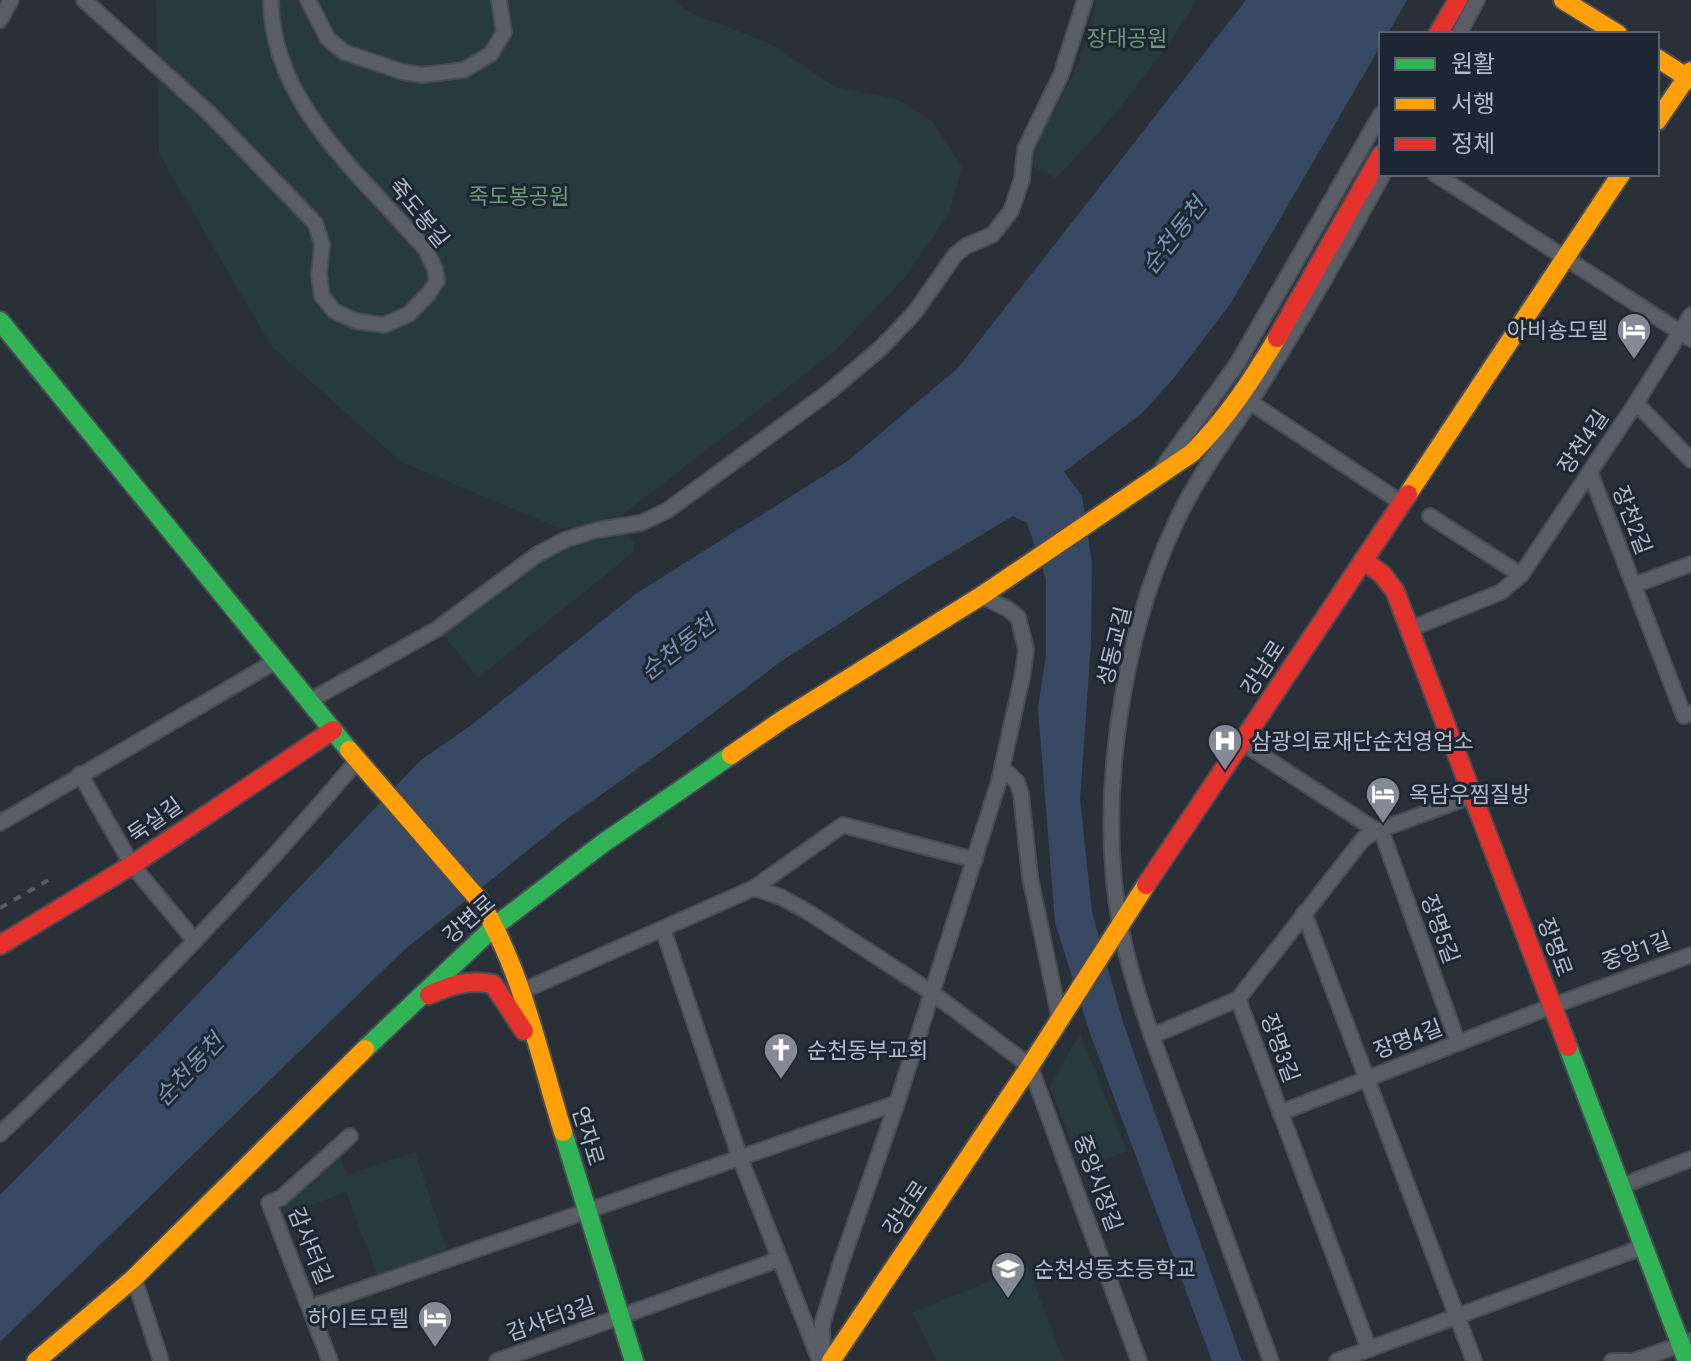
<svg xmlns="http://www.w3.org/2000/svg" width="1691" height="1361" viewBox="0 0 1691 1361" font-family="'Roboto Condensed','Noto Sans KR',sans-serif">
	<rect width="100%" height="100%" fill="#2a3038"/>
	<g fill="#273a3e">
		<polygon points="156,0 674,0 687,11 771,44 835,87 897,99 932,121 962,167 949,213 906,276 835,351 617,519 591,527 559,528 401,462 272,347 159,154"/>
		<path d="M1097 0H1197C1154 69 1112 120 1056 178L1026 164 1079 63Z"/>
		<polygon points="625,533 634,543 634,550 630,555 478,678 443,634 504,585 559,547 607,534"/>
		<polygon points="1080,1033 1127,1151 1082,1168 1051,1090 1051,1084"/>
		<polygon points="415,1152 448,1253 379,1279 346,1192 285,1215 281,1208 339,1153 347,1175"/>
		<polygon points="1027,1266 1064,1361 937,1361 913,1312"/>
	</g>
	<polygon fill="#384963" points="1246,0 1407,0 1388,34 1381,34 1381,45 1231,303 1173,379 1142,413 1064,472 1082,496 1092,563 1091,643 1080,799 1092,912 1123,1022 1242,1361 1212,1361 1090,1033 1055,923 1038,708 1046,655 1046,579 1027,523 1013,516 916,574 780,662 672,744 563,822 403,951 0,1342 0,1195 173,1020 420,761 474,723 637,593 849,460 958,368"/>
	<g fill="none" stroke-linecap="round" stroke-linejoin="round">
		<defs>
			<g id="street">
				<path d="M84 0 209 113 315 223 322 244 319 275 322 296 334 311 356 321 384 325 409 314 428 294 437 281 435 269 426 250C364 177 271 104 271 0"/>
				<polyline points="308,0 328,39 344,52 403,72 422,75 464,70 491,54 504,32 499,0"/>
				<polyline points="0,20 11,0"/>
				<polyline points="1459,34 1477,0"/>
				<polyline points="1435,174 1691,339"/>
				<polyline points="1250,402 1402,503"/>
				<polyline points="1636,403 1691,460"/>
				<polyline points="1163,467 1237,364 1381,114"/>
				<polyline points="1590,472 1684,716 1691,713"/>
				<polyline points="1430,516 1521,575"/>
				<polyline points="1634,585 1691,564"/>
				<polyline points="1410,629 1501,592 1521,575 1636,403 1691,315"/>
				<polyline points="309,701 437,629 538,554 567,539 597,530 641,523 668,510 830,391 881,348 915,312 955,255 966,246 992,235 1011,211 1022,179 1025,149 1061,75 1085,0"/>
				<polyline points="1243,743 1377,831"/>
				<polyline points="1002,768 1017,782 1021,794 1030,877 1060,1021"/>
				<polyline points="80,774 132,865 195,941"/>
				<polyline points="0,823 276,661"/>
				<polyline points="1381,830 1458,1043"/>
				<polyline points="754,888 843,825 975,860"/>
				<polyline points="1304,913 1474,1361"/>
				<polyline points="663,929 740,1158 820,1361"/>
				<polyline points="520,992 754,888 781,897 808,912 876,956 931,992 1030,1066 1139,1361"/>
				<polyline points="1238,999 1369,1349"/>
				<polyline points="1152,1036 1238,999 1363,839 1377,831 1474,795"/>
				<polyline points="1280,1113 1552,1006 1691,955"/>
				<path d="M0 1134C125 1016 246 892 357 761"/>
				<polyline points="1619,1187 1691,1159"/>
				<polyline points="134,1278 161,1361"/>
				<polyline points="311,1307 897,1103 999,781 1023,673 1026,649 1018,617 1008,609 981,596"/>
				<polyline points="823,1358 822,1325 841,1263 897,1103"/>
				<polyline points="330,1361 269,1203 281,1198 350,1136"/>
				<polyline points="497,1361 780,1259"/>
				<path d="M1271 1361C1240 1276 1209 1192 1178 1107 1156 1047 1132 987 1120 924 1097 798 1122 637 1176 522 1199 473 1232 431 1261 385 1304 316 1344 246 1383 174"/>
				<polyline points="1337,1361 1643,1247"/>
				<polyline points="1612,1361 1630,1361"/>
				<polyline points="1634,1361 1691,1341"/>
			</g>
			<g id="fast">
				<polyline points="0,321 349,750"/>
				<polyline points="1568,1047 1687,1361"/>
				<polyline points="365,1049 495,926 602,844 731,755"/>
				<polyline points="563,1132 634,1361"/>
			</g>
			<g id="slow">
				<polyline points="1563,0 1618,34"/>
				<polyline points="1657,58 1691,80"/>
				<polyline points="1657,121 1691,71"/>
				<polyline points="1408,494 1621,174"/>
				<path d="M349 750 479 900C522 969 539 1055 563 1132"/>
				<path d="M731 755 782 720 981 596 1192 453C1227 418 1252 380 1277 338"/>
				<polyline points="36,1361 134,1278 365,1049"/>
				<polyline points="831,1361 1030,1066 1146,885"/>
			</g>
			<g id="jam">
				<polyline points="1438,34 1458,0"/>
				<polyline points="1277,338 1381,155"/>
				<polyline points="1363,560 1382,574 1395,591 1568,1047"/>
				<polyline points="1146,885 1408,494"/>
				<polyline points="0,945 132,865 333,730"/>
				<path d="M429 995C451 985 469 979 493 984L524 1031"/>
			</g>
		</defs>
		<use href="#street" stroke="#484c53" stroke-width="18"/>
		<use href="#fast" stroke="#484c53" stroke-width="22"/>
		<use href="#slow" stroke="#484c53" stroke-width="22"/>
		<use href="#jam" stroke="#484c53" stroke-width="22"/>
		<use href="#street" stroke="#5a5e66" stroke-width="14"/>
		<use href="#fast" stroke="#30b455" stroke-width="18"/>
		<use href="#slow" stroke="#ff9f0a" stroke-width="18"/>
		<use href="#jam" stroke="#e5322d" stroke-width="18"/>
		<polyline stroke="#595d64" stroke-width="4" stroke-dasharray="8 8" stroke-linecap="butt" points="0,908 50,879"/>
	</g>
	<defs>
		<symbol id="hotel-pin" viewBox="-11 -11 22 30"><path d="M0 17L-7.5 6A9.5 9.5 0 1 1 7.5 6Z" fill="#848b96" stroke="#1d2633"/><path d="M-6-4.5h1.5V1H6V5H4.5V3h-9V5H-6ZM-4 0a1.8 1.8 0 1 1 3.6 0ZM.5 0V-2.5h3Q6-2.5 6 0Z" fill="#fff"/></symbol>
		<symbol id="hospital-pin" viewBox="-11 -11 22 30"><path d="M0 17L-7.5 6A9.5 9.5 0 1 1 7.5 6Z" fill="#848b96" stroke="#1d2633"/><path d="M-5-5h3v3.5h4V-5h3V5h-3V1.5h-4V5h-3Z" fill="#fff"/></symbol>
		<symbol id="church-pin" viewBox="-11 -11 22 30"><path d="M0 17L-7.5 6A9.5 9.5 0 1 1 7.5 6Z" fill="#848b96" stroke="#1d2633"/><path d="M-1.2-6h2.4v3.5h3.3v2.4h-3.3V6h-2.4V-.1h-3.3v-2.4h3.3Z" fill="#fff"/></symbol>
		<symbol id="school-pin" viewBox="-11 -11 22 30"><path d="M0 17L-7.5 6A9.5 9.5 0 1 1 7.5 6Z" fill="#848b96" stroke="#1d2633"/><path d="M0-5L7-2L0 1L-7-2ZM-4 1L0 2.5L4 1V4Q0 6-4 4Z" fill="#fff"/></symbol>
	</defs>
	<g fill-rule="evenodd">
		<use href="#hotel-pin" x="1614" y="310" width="40" height="54"/>
		<use href="#hospital-pin" x="1205" y="721" width="40" height="54"/>
		<use href="#hotel-pin" x="1363" y="774" width="40" height="54"/>
		<use href="#church-pin" x="761" y="1030" width="40" height="54"/>
		<use href="#school-pin" x="988" y="1249" width="40" height="54"/>
		<use href="#hotel-pin" x="415" y="1298" width="40" height="54"/>
	</g>
	<g text-anchor="middle" dominant-baseline="central" stroke-width="6" stroke-linejoin="round" paint-order="stroke">
		<g font-size="22" fill="#6b9a76" stroke="#1d2633">
			<text x="1127" y="38">장대공원</text>
			<text x="519" y="196">죽도봉공원</text>
		</g>
		<g font-size="22" fill="#b4bcc9" stroke="#1d2633">
			<text transform="translate(419 213) rotate(51)">죽도봉길</text>
			<text transform="translate(1583 442) rotate(-56)">장천4길</text>
			<text transform="translate(1632 520) rotate(69)">장천2길</text>
			<text transform="translate(1114 646) rotate(-76)">성동교길</text>
			<text transform="translate(1263 668) rotate(-57)">강남로</text>
			<text transform="translate(155 820) rotate(-35)">둑실길</text>
			<text transform="translate(469 919) rotate(-41)">강변로</text>
			<text transform="translate(1440 929) rotate(70)">장명5길</text>
			<text transform="translate(1555 947) rotate(70)">장명로</text>
			<text transform="translate(1636 951) rotate(-20)">중앙1길</text>
			<text transform="translate(1408 1039) rotate(-21)">장명4길</text>
			<text transform="translate(1280 1048) rotate(70)">장명3길</text>
			<text transform="translate(588 1136) rotate(73)">연자로</text>
			<text transform="translate(1098 1183) rotate(70)">중앙시장길</text>
			<text transform="translate(905 1208) rotate(-56)">강남로</text>
			<text transform="translate(310 1246) rotate(68)">감사터길</text>
			<text transform="translate(551 1319) rotate(-19)">감사터3길</text>
		</g>
		<g font-size="22" fill="#b4bcc9" stroke="#1d2633" text-anchor="start">
			<text x="1608" y="330" text-anchor="end">아비숑모텔</text>
			<text x="1251" y="741">삼광의료재단순천영업소</text>
			<text x="1409" y="794">옥담우찜질방</text>
			<text x="807" y="1050">순천동부교회</text>
			<text x="1034" y="1269">순천성동초등학교</text>
			<text x="409" y="1318" text-anchor="end">하이트모텔</text>
		</g>
		<g font-size="24" font-style="italic" fill="#7c92b1" stroke="#1d2633">
			<text transform="translate(1174 236) rotate(-52)">순천동천</text>
			<text transform="translate(678 648) rotate(-38)">순천동천</text>
			<text transform="translate(189 1070) rotate(-47)">순천동천</text>
		</g>
	</g>
	<rect x="1379" y="32" width="280" height="144" fill="#1d2633" stroke="#59626f" stroke-width="2"/>
	<rect x="1395" y="58" width="40" height="12" fill="#30b455" stroke="#59626f" stroke-width="2"/>
	<text x="1451" y="72" font-size="24" fill="#b4bcc9">원활</text>
	<rect x="1395" y="98" width="40" height="12" fill="#ff9f0a" stroke="#59626f" stroke-width="2"/>
	<text x="1451" y="112" font-size="24" fill="#b4bcc9">서행</text>
	<rect x="1395" y="138" width="40" height="12" fill="#e5322d" stroke="#59626f" stroke-width="2"/>
	<text x="1451" y="152" font-size="24" fill="#b4bcc9">정체</text>
</svg>
